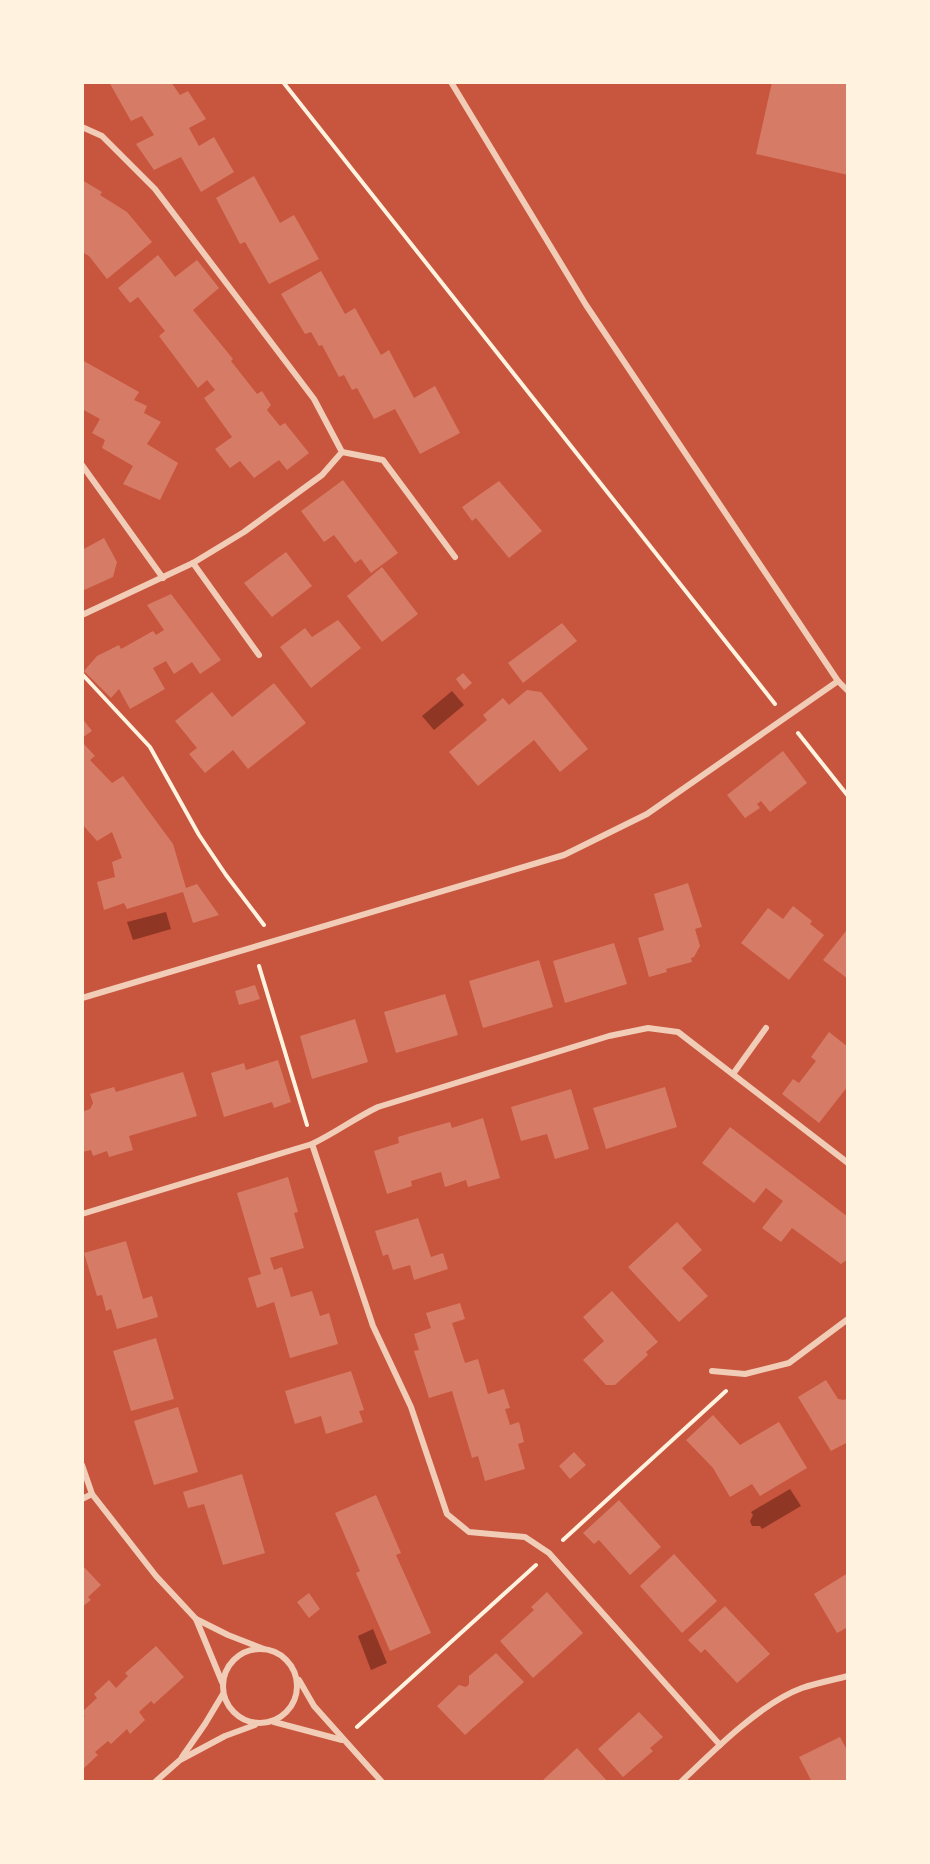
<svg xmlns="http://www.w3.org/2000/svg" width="930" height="1864" viewBox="0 0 930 1864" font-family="Barlow,sans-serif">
	<rect width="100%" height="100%" fill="#c8553d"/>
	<g fill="#8f3625">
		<polygon points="452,691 464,705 434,730 422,716"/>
		<polygon points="166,912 171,929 133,940 127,922"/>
		<polygon points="790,1489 801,1506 762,1529 760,1526 752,1526 750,1521 753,1515 751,1512"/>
		<polygon points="373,1629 387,1663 371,1670 358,1636"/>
	</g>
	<g fill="#d67c66">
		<polygon points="109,82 171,82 180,95 188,91 206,119 189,128 199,146 214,137 234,172 201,192 181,157 154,170 136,144 154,135 142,116 131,121"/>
		<polygon points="772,82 848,82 848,175 756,154"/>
		<polygon points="254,176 280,223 294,215 319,259 269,284 245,242 240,244 216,198"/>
		<polygon points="82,180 102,192 100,195 127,212 152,242 107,279 89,256 82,252"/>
		<polygon points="158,255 175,277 197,260 219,288 193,310 233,359 231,361 257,394 262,391 271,405 267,410 280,426 285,423 309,453 287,470 279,460 254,478 240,461 230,468 215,449 232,437 204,398 215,390 207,380 198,388 159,336 165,331 138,297 130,303 118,288"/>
		<polygon points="321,271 345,314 355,308 381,355 389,350 414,398 435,386 460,433 420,454 395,409 374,419 357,388 352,390 344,375 339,377 322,345 319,346 311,332 305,334 281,294"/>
		<polygon points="82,360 139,392 134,400 147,406 144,413 161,422 147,444 178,463 160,500 123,484 133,466 102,448 105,440 92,433 100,419 82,409"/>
		<polygon points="343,480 398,553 371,573 361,559 355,563 334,535 324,542 301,511"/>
		<polygon points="499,481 542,531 509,558 476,518 472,521 462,507"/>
		<polygon points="104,538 117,562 113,577 82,591 82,550"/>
		<polygon points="286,552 312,586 272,617 244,583"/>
		<polygon points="382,567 418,614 382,642 347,596"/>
		<polygon points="171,594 221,660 200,674 192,662 174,674 166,661 153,668 165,689 130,709 119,689 111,698 84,671 97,656 119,645 121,649 153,631 156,635 164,630 147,605"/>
		<polygon points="338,620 361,648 311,688 280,647 305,628 312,637"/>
		<polygon points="562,623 577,641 523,683 508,663"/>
		<polygon points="463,673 472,683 464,690 456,679"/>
		<polygon points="274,683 306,723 248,769 233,750 205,773 189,754 197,748 175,721 212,692 232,717"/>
		<polygon points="527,690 541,692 588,749 560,772 534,740 478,786 449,752 487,720 483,715 503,698 509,705"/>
		<polygon points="82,718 92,731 82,738"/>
		<polygon points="82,742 95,756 90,760 112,783 123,776 173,844 186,888 197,884 219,915 193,923 183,892 127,909 124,903 104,910 97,882 115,877 112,862 122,858 112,832 97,841 82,824"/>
		<polygon points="783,751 807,783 770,812 761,801 757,804 760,808 745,818 727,795"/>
		<polygon points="688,883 702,927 695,929 700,946 694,957 691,958 692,962 666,969 667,972 649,977 638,938 664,930 654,894"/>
		<polygon points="793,906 812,921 810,924 824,935 789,980 741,943 768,908 783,919"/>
		<polygon points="846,931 848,932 848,979 823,960"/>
		<polygon points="614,943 627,984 565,1003 553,961"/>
		<polygon points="539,960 553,1007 483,1028 469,981"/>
		<polygon points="255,985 260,999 239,1005 235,991"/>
		<polygon points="445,994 458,1035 396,1053 384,1012"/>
		<polygon points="355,1019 368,1062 312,1079 300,1036"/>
		<polygon points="829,1032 848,1047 848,1086 819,1123 782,1094 793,1079 799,1083 809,1070 816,1061 811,1057"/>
		<polygon points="278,1060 291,1102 274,1108 272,1102 224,1117 211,1073 244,1063 246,1070"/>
		<polygon points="183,1072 197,1116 129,1136 133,1150 109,1157 107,1151 93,1156 91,1150 82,1152 82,1112 90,1109 93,1103 90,1094 114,1087 116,1092"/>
		<polygon points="665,1087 677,1127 606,1149 593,1108"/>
		<polygon points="571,1089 589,1149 555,1159 547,1134 521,1141 511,1107"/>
		<polygon points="483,1118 500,1178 468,1187 466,1180 445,1187 441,1172 411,1181 412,1186 387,1194 374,1151 399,1143 398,1137 411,1133 450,1122 452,1128"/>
		<polygon points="730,1127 848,1217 848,1259 841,1264 792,1228 781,1242 762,1228 783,1201 766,1188 754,1203 702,1163"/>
		<polygon points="288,1177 298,1212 294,1213 304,1248 270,1258 274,1270 282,1267 291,1297 312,1291 320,1316 329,1313 338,1344 290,1358 274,1302 257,1308 248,1278 261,1274 237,1193"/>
		<polygon points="418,1218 431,1257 443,1253 448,1269 414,1280 410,1265 393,1270 388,1254 383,1256 375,1231"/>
		<polygon points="677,1222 702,1250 682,1268 708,1296 679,1322 628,1267"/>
		<polygon points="126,1241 143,1299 152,1296 158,1317 117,1329 111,1309 106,1311 102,1295 97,1296 84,1253"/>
		<polygon points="612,1291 658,1342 646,1352 648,1355 615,1385 606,1385 583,1360 604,1341 583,1317"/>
		<polygon points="460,1303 465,1319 452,1323 465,1363 478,1359 488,1394 504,1389 510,1408 505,1409 510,1425 519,1422 524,1442 518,1444 525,1469 485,1481 478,1456 472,1458 452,1391 429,1398 414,1351 419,1350 414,1334 431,1328 426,1313"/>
		<polygon points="156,1338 174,1399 131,1411 113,1351"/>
		<polygon points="351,1371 364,1410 359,1411 363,1422 326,1434 321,1416 295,1424 285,1391"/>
		<polygon points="826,1380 838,1399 844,1400 848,1398 848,1442 831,1451 798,1397"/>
		<polygon points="178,1407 198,1472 154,1485 134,1421"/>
		<polygon points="713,1415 740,1445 779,1422 807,1468 760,1496 752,1484 730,1497 713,1468 686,1440"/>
		<polygon points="574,1452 586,1465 570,1479 559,1466"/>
		<polygon points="242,1474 265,1553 223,1565 204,1504 188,1508 183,1492"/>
		<polygon points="376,1495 401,1553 396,1555 431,1633 390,1651 356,1573 360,1571 335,1513"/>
		<polygon points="619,1500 661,1547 630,1575 599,1540 594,1544 583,1533"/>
		<polygon points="674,1554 717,1601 682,1633 640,1586"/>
		<polygon points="82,1565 101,1585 88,1597 91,1600 82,1607"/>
		<polygon points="848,1573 848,1627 837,1633 814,1594"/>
		<polygon points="547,1592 583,1633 533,1678 500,1641 534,1610 531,1607"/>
		<polygon points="309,1593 320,1609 309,1618 297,1602"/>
		<polygon points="725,1606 770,1654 737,1683 705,1649 701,1653 688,1640"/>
		<polygon points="156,1646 184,1677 154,1704 151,1701 139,1712 145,1720 130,1734 127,1729 111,1744 108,1741 95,1752 98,1755 82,1770 82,1718 85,1716 82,1712 97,1698 94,1694 109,1680 116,1688 128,1676 125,1673"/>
		<polygon points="496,1653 524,1682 465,1735 437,1706 459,1685 466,1687 469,1684 469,1676"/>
		<polygon points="639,1712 663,1737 650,1748 653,1751 623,1777 598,1749"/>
		<polygon points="840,1737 848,1752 848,1782 812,1782 799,1757"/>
		<polygon points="577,1748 608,1782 541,1782"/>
	</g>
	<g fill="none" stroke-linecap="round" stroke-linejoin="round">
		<g stroke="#fff3e0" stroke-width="4">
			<polyline points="283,82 775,704"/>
			<polyline points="82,674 150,747 199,835 226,875 264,925"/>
			<polyline points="798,733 848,796"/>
			<polyline points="259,966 307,1125"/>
			<polyline points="563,1540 726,1391"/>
			<polyline points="357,1727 536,1565"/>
		</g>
		<g stroke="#f1ccb7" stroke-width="6">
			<polyline points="451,82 586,305 838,681 848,691"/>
			<polyline points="82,127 102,136 155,189 314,399 342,452 322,475 244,532 193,563 82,615"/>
			<polyline points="342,452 383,460 455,557"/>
			<polyline points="82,465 163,578"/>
			<polyline points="193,563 259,655"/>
			<polyline points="82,998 564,855 647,814 838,681"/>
			<polyline points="733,1074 766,1028"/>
			<polyline points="312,1144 373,1326 411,1407 447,1514 469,1532 525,1537 549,1553 720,1745"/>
			<path d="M82 1214 312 1144C335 1133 355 1118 378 1107L609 1036 648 1028 678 1032 848 1163"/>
			<polyline points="712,1371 745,1374 789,1363 848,1319"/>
			<polyline points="82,1465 92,1494 156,1576 196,1619 228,1635 264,1649"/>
			<polyline points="82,1499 92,1494"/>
			<polyline points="196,1619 222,1682"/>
			<circle cx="260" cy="1686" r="37"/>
			<polyline points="299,1680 314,1706 382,1782"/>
			<polyline points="274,1722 342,1740"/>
			<polyline points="182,1757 205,1724 223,1694"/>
			<polyline points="155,1782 180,1760 225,1736 255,1725"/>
			<path d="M681 1782C713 1751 761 1703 802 1688 817 1683 833 1680 848 1676"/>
		</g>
	</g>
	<rect width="930" height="1864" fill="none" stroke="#fff3e0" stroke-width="168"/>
</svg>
